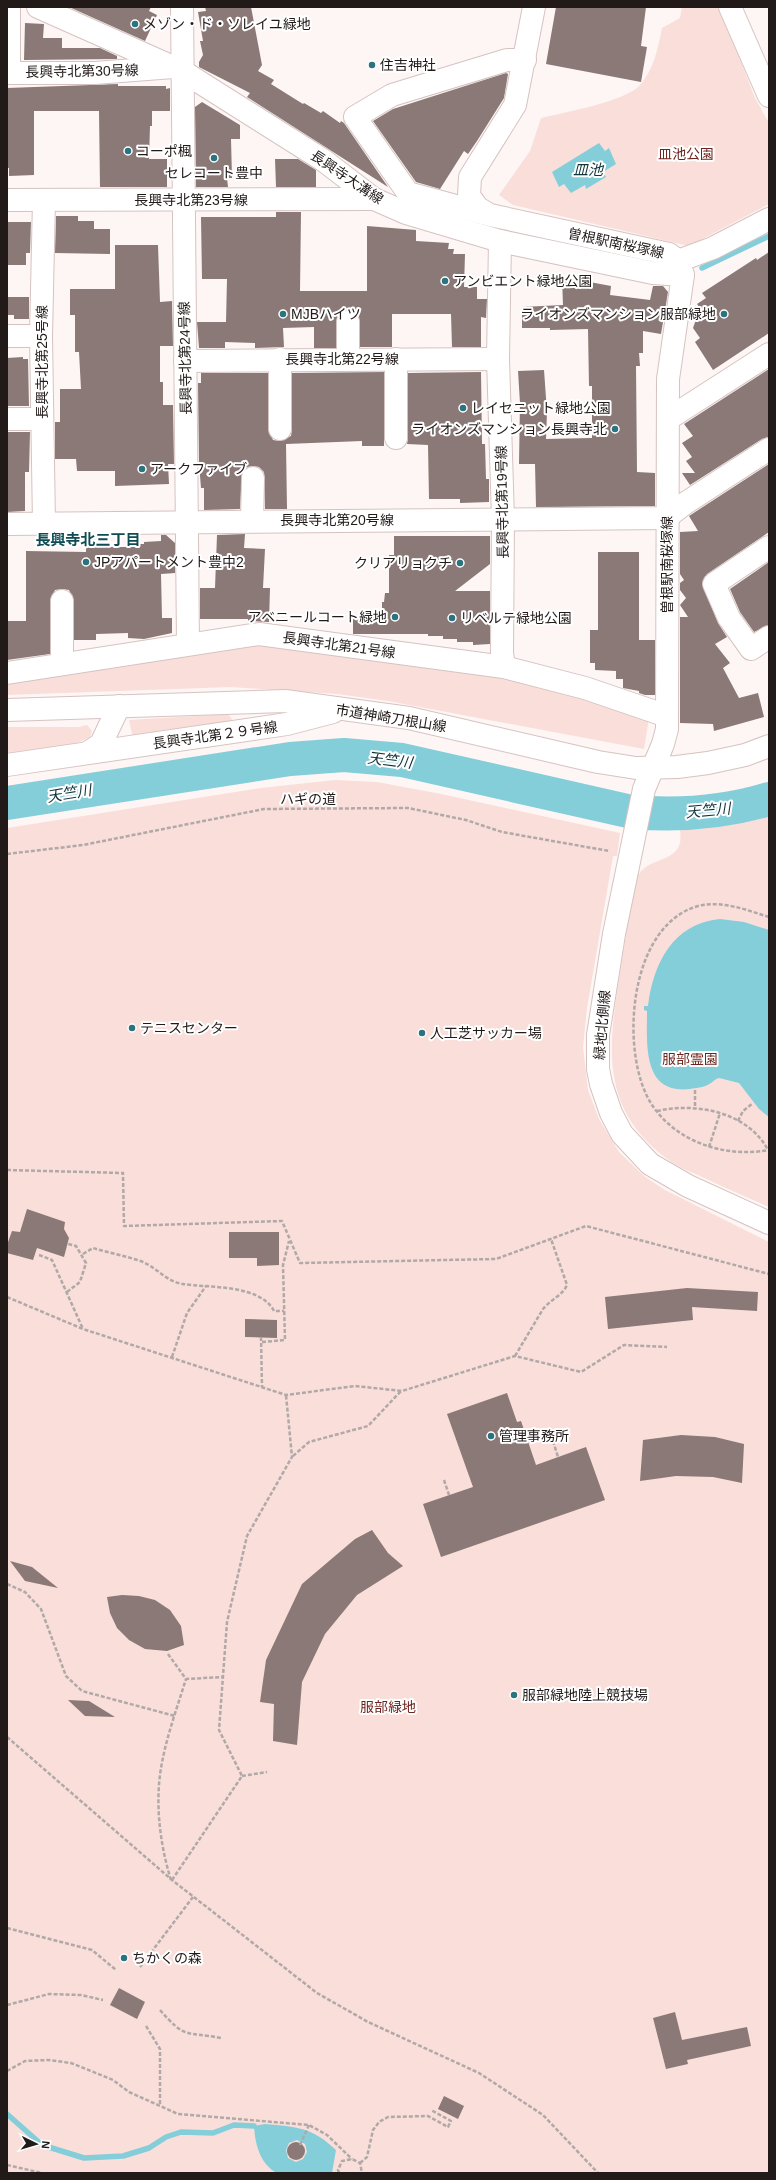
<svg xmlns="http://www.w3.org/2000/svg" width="776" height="2180" viewBox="0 0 776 2180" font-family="Arial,'Noto Sans JP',sans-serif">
	<rect width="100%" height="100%" fill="#fdf6f4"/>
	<g fill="#fadeda">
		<path d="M682 7H720L755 98 769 123V204L689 246 513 205 499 195 530 151 541 118C562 113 627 101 640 85 654 69 658 48 662 28L680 18Z"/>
		<polygon points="259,642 503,675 649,718 644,749 388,701 337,694 231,687 7,695 7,684"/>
		<polygon points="228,714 232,719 228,725 133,738 129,720"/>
		<polygon points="87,725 92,731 90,737 73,745 7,756 7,727 79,727"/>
		<polygon points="335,780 377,782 441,794 620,833 617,856 613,856 587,1008 583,1047 588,1090 599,1119 619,1152 644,1176 665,1190 769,1242 769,2173 7,2173 7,828 261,788"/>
		<path d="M769 810V1207C746 1197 723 1187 700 1176 691 1172 681 1168 673 1163 602 1114 607 1055 619 979 624 947 629 915 634 884 643 855 674 865 680 843 681 837 680 830 680 824L730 820Z"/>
	</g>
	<g fill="#84ceda" fill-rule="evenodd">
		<polygon points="599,143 605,151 609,148 616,164 603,172 606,177 586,189 585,185 571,193 564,184 559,187 552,172"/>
		<path d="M720 919 744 922 769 930V1117L759 1109 739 1083 719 1078C715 1079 714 1081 711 1083 706 1087 696 1088 690 1089 642 1095 647 1044 647 1011L644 1010V1006H648C653 964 673 923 720 919Z"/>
		<path d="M265 2124C297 2127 312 2127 336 2150L332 2173H277C260 2164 255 2144 254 2126ZM297 2140 305 2144 307 2152 303 2159 296 2162 288 2158 286 2150 289 2143Z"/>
	</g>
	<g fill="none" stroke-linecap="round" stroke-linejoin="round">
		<g stroke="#84ceda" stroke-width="5.5">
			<polyline points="702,268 769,236"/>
			<polyline points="7,2114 42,2145 84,2158 123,2156 149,2148 166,2137 181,2132 213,2133 234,2125 254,2126"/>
		</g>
		<path stroke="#84ceda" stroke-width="34" d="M7 803 290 759 344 755 402 760 632 812C680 816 723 813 769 799"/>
	</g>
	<g fill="#8a7976">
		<polygon points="69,7 151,7 149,11 157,15 145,41"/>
		<polygon points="205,7 251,7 262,65 258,71 274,80 271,84 303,104 304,103 321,113 323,111 340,123 341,121 344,123 388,187 247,97 250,93 199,67 199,62 203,55 200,41 203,41 198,12 206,11"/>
		<polygon points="556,7 646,7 641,46 647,47 641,82 546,64"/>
		<polygon points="25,23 44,24 43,38 62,38 62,48 100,48 117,56 117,59 24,60"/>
		<polygon points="506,73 508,74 504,98 477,141 468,154 464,151 440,189 416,182 373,121 393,109"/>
		<polygon points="118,84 118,86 166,86 166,89 170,88 170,111 152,111 152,126 150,126 149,159 167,159 167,187 100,187 99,111 34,111 34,175 9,176 9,168 7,168 7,88"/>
		<polygon points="202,102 240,125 240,139 231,139 232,178 227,178 228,187 196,187 195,107"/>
		<polygon points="275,159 298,159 316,170 316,187 276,187"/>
		<polygon points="276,212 301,212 300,291 367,291 367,226 416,230 416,241 449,243 448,249 454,249 453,254 465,254 464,287 477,287 477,299 487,299 486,318 481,317 481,347 452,347 451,314 392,314 392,347 360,347 359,316 354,311 348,310 341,311 337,316 336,348 314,348 314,327 283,328 284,347 255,348 255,343 225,342 225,348 199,348 197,322 226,322 227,279 202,279 201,217 276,217"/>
		<polygon points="56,216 78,216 78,221 94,221 94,229 110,229 110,254 55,253"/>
		<polygon points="7,222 31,222 30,253 26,253 26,265 7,265"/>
		<polygon points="115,245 158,245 160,302 172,301 173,346 160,346 160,382 163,382 163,405 173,405 174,464 168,464 169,484 115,486 115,471 77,471 76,459 55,459 55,422 60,422 60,389 81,389 79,352 75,352 75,315 70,315 70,289 115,289"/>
		<polygon points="769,252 769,333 713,370 695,342 700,338 693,328 700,308 697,304 706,298 702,293 756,258 757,260"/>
		<polygon points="562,278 579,278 579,280 611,286 610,295 650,300 653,286 663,286 668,292 661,334 643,331 643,353 639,353 640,366 636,366 637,472 655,473 655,506 536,507 535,464 519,464 520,403 518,371 544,370 547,412 546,439 592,438 592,386 589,386 588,329 550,330 550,328 522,328 522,307 563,305"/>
		<polygon points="7,297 29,297 29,319 14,319 14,315 7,315"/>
		<polygon points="23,357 23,359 28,359 29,406 7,406 7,358"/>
		<polygon points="769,369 769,437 762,439 690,485 682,473 695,473 686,461 692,457 682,443 693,436 684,424"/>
		<polygon points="384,372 384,446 362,446 362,441 286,444 287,509 265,509 264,472 259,467 253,466 247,467 242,472 240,509 204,510 204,488 201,488 199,463 198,383 201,383 201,373 268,373 268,429 273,440 280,441 291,436 292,429 292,373"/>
		<polygon points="481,372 482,444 485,444 486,479 489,479 489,502 460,503 460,499 429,499 428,445 407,444 408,438 408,373"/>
		<polygon points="7,432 30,432 29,472 25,472 25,511 7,512"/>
		<polygon points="769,464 769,532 707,574 702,584 718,623 727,637 715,644 730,663 723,668 739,698 758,693 764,717 714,731 713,724 680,723 680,617 688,617 680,605 686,598 680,590 680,583 684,580 680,574 680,532 698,531 689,516"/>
		<polygon points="245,534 244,548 265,549 263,588 270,588 269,622 248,621 248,619 200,619 200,588 215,588 217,535"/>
		<polygon points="161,535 166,535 175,543 175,573 161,574 162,618 172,618 172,633 144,639 128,638 128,633 96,634 96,640 74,640 74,601 69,590 62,589 55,590 50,601 50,654 7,660 7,621 26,621 26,551 86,552 86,547 126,547 126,544 144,544 144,542 161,541"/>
		<polygon points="394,536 490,536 490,564 455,591 490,591 490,644 473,645 473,642 457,642 457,639 443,639 443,636 428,636 428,634 353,634 353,619 382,618 382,602 384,602 385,593 389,593 389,555 394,555"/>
		<polygon points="598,552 639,552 639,640 655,640 655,695 645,695 639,693 639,691 623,688 623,679 616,679 616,671 595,670 595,663 590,663 590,630 598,630"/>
		<polygon points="769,562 769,625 754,632 740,612 730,589"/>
		<polygon points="27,1209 65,1222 64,1229 69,1238 64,1257 37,1248 33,1260 7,1253 7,1245 12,1231 20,1232"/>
		<polygon points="229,1232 279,1232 279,1265 257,1266 257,1258 229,1258"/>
		<polygon points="687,1288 758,1292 757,1311 692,1307 693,1320 608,1329 605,1297"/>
		<polygon points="245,1319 277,1320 277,1338 245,1337"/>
		<polygon points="507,1393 517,1422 521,1421 536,1465 586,1447 605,1500 441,1557 423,1504 473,1487 447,1414"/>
		<polygon points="681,1435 715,1437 744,1444 742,1483 713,1477 676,1476 640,1481 643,1440"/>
		<polygon points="372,1530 388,1553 403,1566 357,1595 325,1634 302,1682 297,1745 273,1741 274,1704 260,1702 266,1660 302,1584 355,1539"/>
		<polygon points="10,1561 32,1567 58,1588 25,1581"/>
		<polygon points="122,1595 139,1596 155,1600 170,1610 181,1626 184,1645 167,1651 145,1649 129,1640 117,1628 110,1613 107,1597"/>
		<polygon points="68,1700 89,1701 115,1717 85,1716"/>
		<polygon points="119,1988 145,2002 137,2019 110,2005"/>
		<polygon points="675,2012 682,2040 747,2027 751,2046 687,2060 688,2064 666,2069 653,2018"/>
		<polygon points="444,2096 464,2106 458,2119 438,2109"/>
		<circle cx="296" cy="2151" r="9"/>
	</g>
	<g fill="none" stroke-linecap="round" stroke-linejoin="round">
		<defs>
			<g id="minor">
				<polyline points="9,7 9,73 95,73 173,67"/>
				<polyline points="38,7 182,71 323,160 374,199 406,213 500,241 653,273 683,275"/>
				<polyline points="182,7 188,644"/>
				<polyline points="534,7 515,105 470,177 469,196 478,208 490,215 669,254 678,261 683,275 668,379 667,729 663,744 644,789 614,934 598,1035 598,1069 601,1084 611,1113 622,1134 650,1164 688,1186 769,1223"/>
				<polyline points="730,7 769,96"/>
				<polyline points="7,200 374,199"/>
				<polyline points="486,214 408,193 355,117 392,95 507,60 525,60"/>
				<polyline points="500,241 498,359 503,519 502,653 504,667"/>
				<polyline points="678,261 713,248 769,219"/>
				<polyline points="7,336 41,336"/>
				<polyline points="348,359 348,322"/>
				<polyline points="396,359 396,438"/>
				<polyline points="185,361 498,359"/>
				<polyline points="7,419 42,419"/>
				<polyline points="668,419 769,354"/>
				<polyline points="280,429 280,359"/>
				<polyline points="252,521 253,478"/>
				<polyline points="7,524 666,518 684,504 769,449"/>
				<polyline points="44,524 41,336 44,200"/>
				<polyline points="769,547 714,584 729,618 751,649 769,637"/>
				<polyline points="62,601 62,664"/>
				<polyline points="7,673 259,634 504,667 585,688 667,716"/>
				<polyline points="7,710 285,701 409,718 598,762 636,768 677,767 708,763 745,755 769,746"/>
				<polyline points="87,753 101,744 119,706"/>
				<polyline points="7,765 287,724 333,712"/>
			</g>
		</defs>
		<use href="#minor" stroke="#d6c3c1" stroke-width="24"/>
		<g stroke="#b0a9a8" stroke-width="2.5" stroke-dasharray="4 2" stroke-linecap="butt">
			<polyline points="7,854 83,845 264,809 408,808 466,820 502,832 609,851"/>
			<path d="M769 917C746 910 723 900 698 906 631 925 621 1040 646 1094 667 1139 722 1159 769 1150"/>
			<polyline points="695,1090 695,1107"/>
			<path d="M657 1111C696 1102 748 1112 768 1150"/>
			<polyline points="738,1121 743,1111 752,1104"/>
			<polyline points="709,1147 720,1113"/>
			<polyline points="7,1170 123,1173 124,1226 282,1221 300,1263 496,1259 586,1226 769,1274"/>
			<path d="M83 1254 93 1248C109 1253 127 1256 143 1262 157 1268 167 1282 183 1284 208 1288 260 1284 274 1311H284"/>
			<polyline points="39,1255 52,1260 83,1329"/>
			<polyline points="67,1292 80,1282 86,1263 76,1246 68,1244"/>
			<polyline points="7,1297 83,1329 286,1395 355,1386 402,1391 515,1356 581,1372 624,1345 667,1347"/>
			<polyline points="261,1337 262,1387"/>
			<polyline points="262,1342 285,1340 283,1265 289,1241"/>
			<path d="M515 1356 543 1309C550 1300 563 1295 567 1285L551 1239"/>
			<polyline points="172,1357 187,1313 206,1286"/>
			<polyline points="553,1441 558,1457"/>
			<polyline points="293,1456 309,1442 368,1426 401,1391"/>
			<polyline points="444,1480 449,1495"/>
			<polyline points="7,1584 25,1592 41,1609 66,1676 82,1691 175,1716"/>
			<polyline points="168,1654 186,1679 223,1677"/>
			<polyline points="7,1737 172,1880 317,1993 368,2022 479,2073 543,2115 598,2173"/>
			<polyline points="242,1776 267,1772"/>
			<path d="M171 1880C160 1845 155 1804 161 1768 166 1738 177 1708 186 1679"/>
			<polyline points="172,1880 242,1776 219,1730 227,1622 247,1536 292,1457 286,1395"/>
			<polyline points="7,1928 92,1950 116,1970"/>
			<polyline points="140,1967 193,1897"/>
			<polyline points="7,2005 49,1994 81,1995 103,2000"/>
			<path d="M160 2010C186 2040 185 2031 221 2038"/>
			<polyline points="146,2026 160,2049 160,2106"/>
			<polyline points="7,2071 25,2061 48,2060 71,2063 113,2080 129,2092 178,2114 309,2125 327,2135 352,2159"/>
			<polyline points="300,2145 309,2125"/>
			<polyline points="360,2163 367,2157 373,2130 379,2122 388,2117 428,2116 448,2127 451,2121 431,2110"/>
			<polyline points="7,2165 42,2173"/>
			<polyline points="339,2173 338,2170 342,2161 352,2159 360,2163 362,2173"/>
		</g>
		<use href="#minor" stroke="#fff" stroke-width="22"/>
	</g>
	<g fill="#2b737e" stroke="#fff" stroke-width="1.5">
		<circle cx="135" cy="24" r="4"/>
		<circle cx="372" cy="65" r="4"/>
		<circle cx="128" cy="151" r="4"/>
		<circle cx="214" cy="158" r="4"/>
		<circle cx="445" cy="281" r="4"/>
		<circle cx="283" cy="314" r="4"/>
		<circle cx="724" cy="314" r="4"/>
		<circle cx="463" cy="408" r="4"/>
		<circle cx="615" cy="429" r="4"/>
		<circle cx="142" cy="469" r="4"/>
		<circle cx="86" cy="562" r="4"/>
		<circle cx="460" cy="563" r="4"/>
		<circle cx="395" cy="617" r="4"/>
		<circle cx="452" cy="618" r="4"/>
		<circle cx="132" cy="1028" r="4"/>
		<circle cx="422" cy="1033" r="4"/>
		<circle cx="491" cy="1436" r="4"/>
		<circle cx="514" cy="1695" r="4"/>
		<circle cx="124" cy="1958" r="4"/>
	</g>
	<g text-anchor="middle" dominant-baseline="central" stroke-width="4" stroke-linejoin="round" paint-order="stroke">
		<g font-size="14" fill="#211a19" stroke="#fff" text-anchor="start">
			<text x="143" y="24">メゾン・ド・ソレイユ緑地</text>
			<text x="380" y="65">住吉神社</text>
			<text x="136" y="151">コーポ楓</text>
			<text x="214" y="173" text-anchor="middle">セレコート豊中</text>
			<text x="453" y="281">アンビエント緑地公園</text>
			<text x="291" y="314">MJBハイツ</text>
			<text x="716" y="314" text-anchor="end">ライオンズマンション服部緑地</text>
			<text x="471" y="408">レイセニット緑地公園</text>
			<text x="607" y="429" text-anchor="end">ライオンズマンション長興寺北</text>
			<text x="150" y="469">アークファイブ</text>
			<text x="94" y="562">JPアパートメント豊中2</text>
			<text x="452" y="563" text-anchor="end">クリアリョクチ</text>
			<text x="387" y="617" text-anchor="end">アベニールコート緑地</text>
			<text x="460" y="618">リベルテ緑地公園</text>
			<text x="140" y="1028">テニスセンター</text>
			<text x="430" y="1033">人工芝サッカー場</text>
			<text x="499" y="1436">管理事務所</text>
			<text x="522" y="1695">服部緑地陸上競技場</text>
			<text x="132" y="1958">ちかくの森</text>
		</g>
		<g font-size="14" fill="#211a19" stroke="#fff">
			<text transform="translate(82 71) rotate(-1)">長興寺北第30号線</text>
			<text transform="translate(347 177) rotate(34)">長興寺大溝線</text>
			<text x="191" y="200">長興寺北第23号線</text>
			<text transform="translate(616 243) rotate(12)">曽根駅南桜塚線</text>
			<text transform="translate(185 358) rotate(-91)">長興寺北第24号線</text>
			<text x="342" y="359">長興寺北第22号線</text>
			<text transform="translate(42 362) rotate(-90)">長興寺北第25号線</text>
			<text transform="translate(502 502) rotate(-91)">長興寺北第19号線</text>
			<text x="337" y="520">長興寺北第20号線</text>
			<text transform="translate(667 565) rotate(-90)">曽根駅南桜塚線</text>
			<text transform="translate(339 645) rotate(8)">長興寺北第21号線</text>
			<text transform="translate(391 718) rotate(9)">市道神崎刀根山線</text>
			<text transform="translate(215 735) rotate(-8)">長興寺北第２９号線</text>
			<text x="308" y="799">ハギの道</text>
			<text transform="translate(602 1025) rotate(-85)">緑地北側線</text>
		</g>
		<g font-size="14" fill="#6d241e" stroke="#fff">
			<text x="686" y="154">皿池公園</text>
			<text x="690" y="1059">服部霊園</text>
			<text x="388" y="1707">服部緑地</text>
		</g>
		<g font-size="15" font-style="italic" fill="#10343a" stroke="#fff">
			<text x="588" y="169">皿池</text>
			<text transform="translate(390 760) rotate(7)">天竺川</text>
			<text transform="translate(69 793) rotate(-9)">天竺川</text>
			<text transform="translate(708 810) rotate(-5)">天竺川</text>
		</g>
		<g font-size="15" font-weight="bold" fill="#0e4b54" stroke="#fff">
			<text x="88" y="539">長興寺北三丁目</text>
		</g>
	</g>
	<rect width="776" height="2180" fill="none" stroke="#211a19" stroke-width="16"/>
	<g transform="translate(36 2144) rotate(95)" stroke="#ffffff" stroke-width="3" paint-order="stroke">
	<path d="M0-3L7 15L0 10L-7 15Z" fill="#211a19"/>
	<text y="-6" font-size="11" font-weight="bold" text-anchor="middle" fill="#211a19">N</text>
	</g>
</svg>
